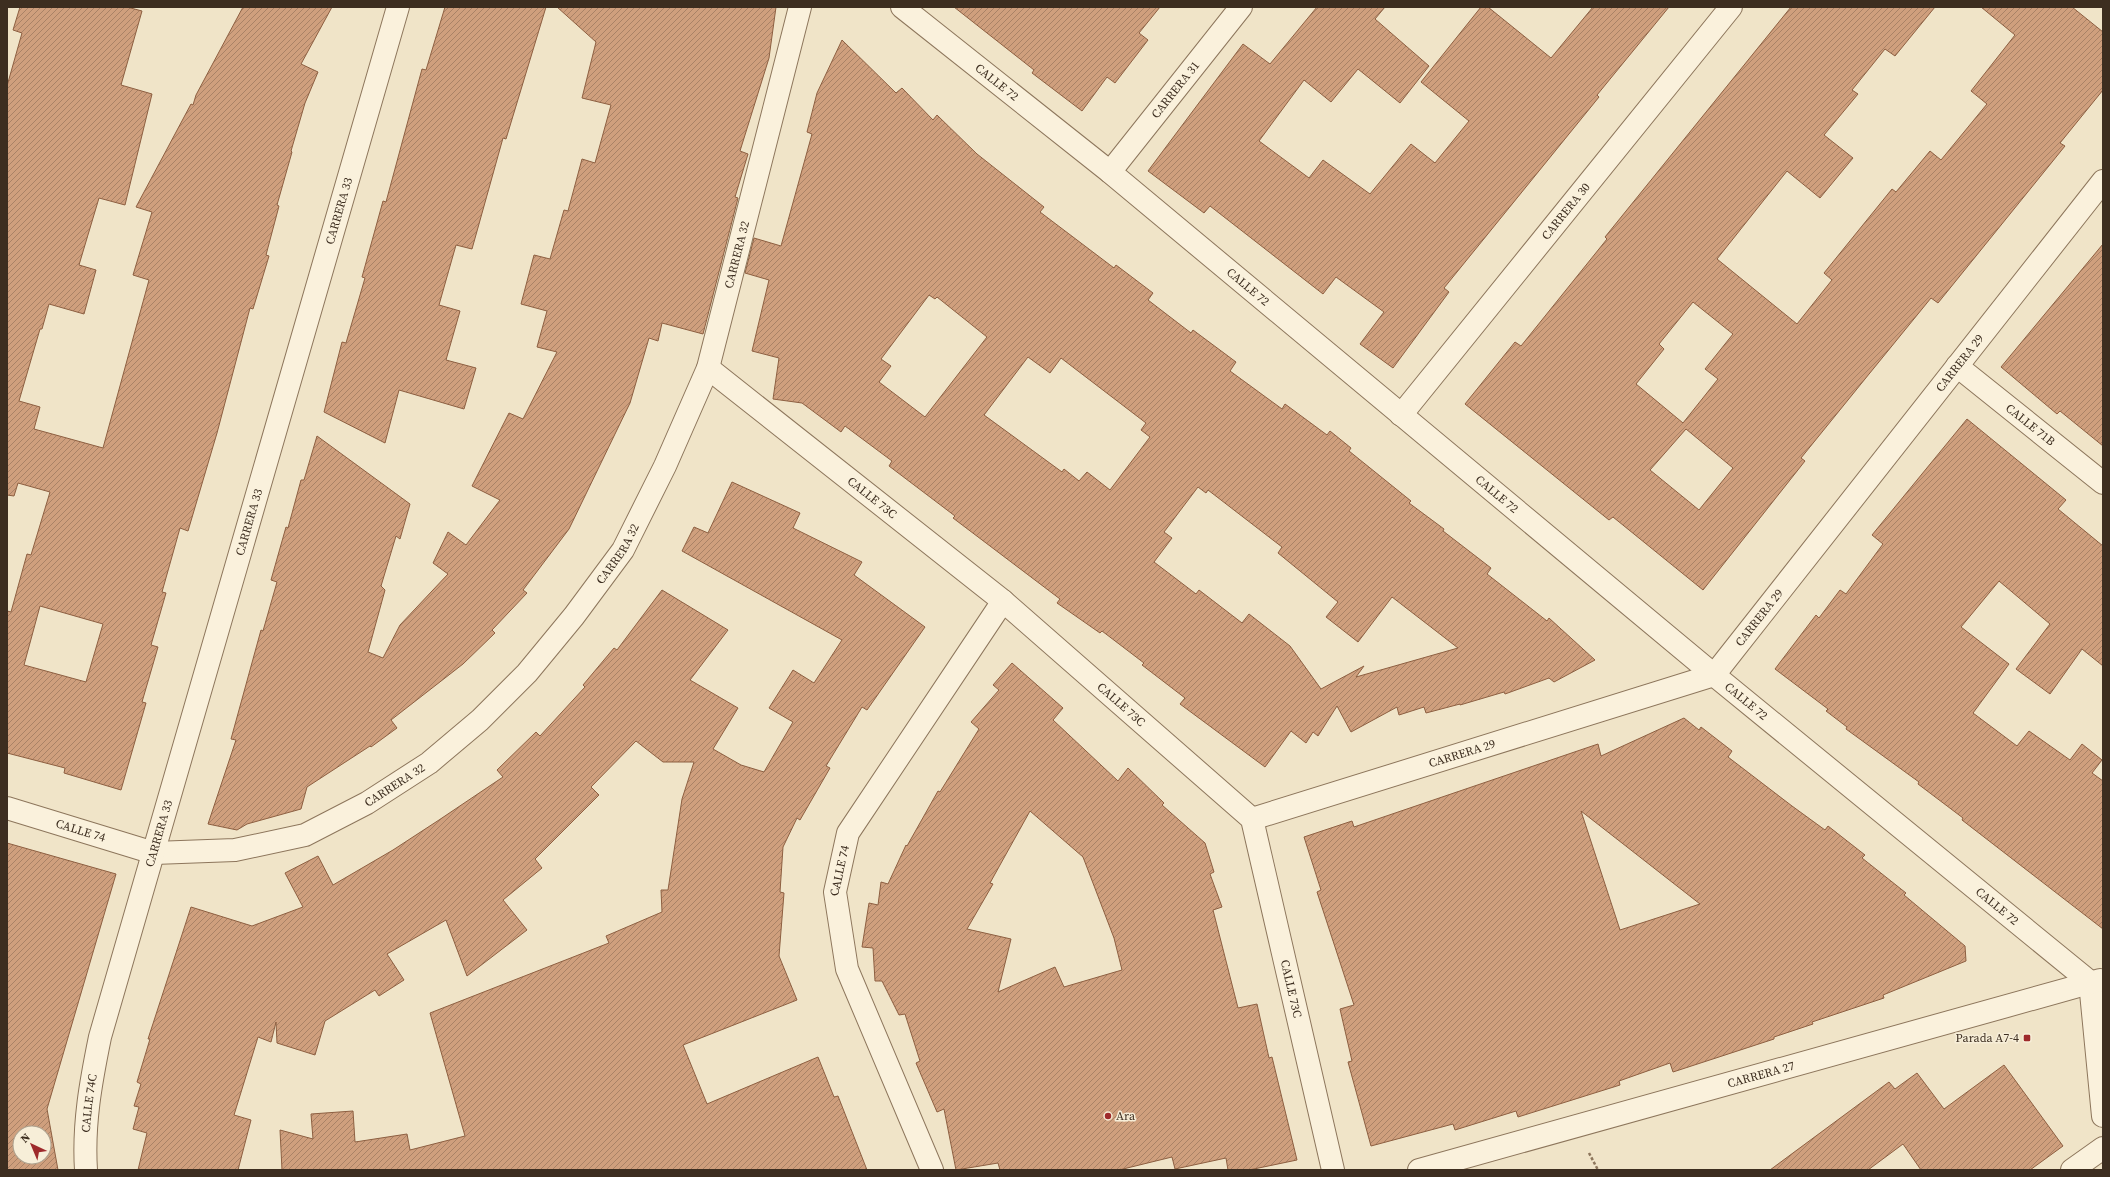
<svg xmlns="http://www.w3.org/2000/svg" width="2110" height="1177" viewBox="0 0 2110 1177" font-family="'Source Serif 4',serif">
	<defs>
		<pattern id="building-hatch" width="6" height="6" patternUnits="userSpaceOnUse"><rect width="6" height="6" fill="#cf9f7d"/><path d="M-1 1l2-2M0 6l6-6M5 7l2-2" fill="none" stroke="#a98266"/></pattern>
	</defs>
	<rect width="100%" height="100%" fill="#f0e4c8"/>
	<g fill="url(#building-hatch)" stroke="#8d5f41" fill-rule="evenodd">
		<path d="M20 7H127L142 11 121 85 152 94 125 205 99 198 79 265 96 270 84 314 49 304 42 329H40L19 401 40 407 34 429 103 448 149 280 133 275 152 212 136 207 191 104 193 105 196 95 243 7H332L301 64 318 72 305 103 291 151 292 152 277 205 279 206 266 255 269 256 253 309 250 308 217 433 188 531 180 528 162 592 166 593 151 645 158 647 142 702 146 703 121 790 64 773 65 768 7 753V611L11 612 27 554 31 555 50 492 18 483 14 496 7 495V86L22 33 13 30ZM40 606 103 624 86 682 24 665Z"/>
		<polygon points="445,7 546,7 506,139 503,138 472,249 456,245 439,305 460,311 446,360 476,368 464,409 399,390 385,443 324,412 342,342 346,343 365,278 362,277 375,230 383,201 386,202 422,69 426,70"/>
		<polygon points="557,7 776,7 769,58 740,151 748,154 735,197 738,198 703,334 662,323 658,341 649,338 630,403 569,529 523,590 527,593 492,630 495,633 463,664 391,720 397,728 371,747 370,746 307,787 301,809 247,824 237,830 208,824 236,740 231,739 261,630 263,631 277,582 271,580 286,527 288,528 301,480 304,480 317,436 410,504 400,539 396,536 381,586 385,590 368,652 383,658 400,625 448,574 433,563 448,532 466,545 500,500 472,486 509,413 523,419 557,352 537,347 547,311 521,304 534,255 550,259 564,210 568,211 582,159 595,163 611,105 582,98 596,42"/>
		<polygon points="954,7 1160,7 1139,33 1148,40 1115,83 1107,77 1082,111 1032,73 1034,70"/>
		<polygon points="1317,7 1385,7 1375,19 1429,66 1400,103 1358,69 1331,102 1304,80 1259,141 1309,178 1323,160 1370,194 1411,144 1435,163 1469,121 1421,82 1481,7 1488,7 1551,58 1593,7 1669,7 1597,95 1599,97 1444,288 1449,292 1393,368 1360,344 1384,312 1336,277 1323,294 1210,206 1204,213 1148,171 1243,44 1270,64"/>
		<path d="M1791 7H1935L1895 56 1885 49 1852 90 1858 94 1824 135 1853 158 1820 198 1787 171 1717 259 1797 324 1832 280 1824 273 1892 189 1896 192 1930 151 1941 160 1987 104 1971 91 2015 35 1981 7H2072L2103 32V90L2060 143 2065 146 1938 303 1931 298 1865 379 1801 458 1805 461 1703 590 1613 517 1609 520 1465 404 1515 342 1521 346 1607 239 1605 237ZM1693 302 1733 334 1705 369 1718 379 1683 423 1636 384 1664 349 1659 344ZM1686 429 1733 468 1699 510 1650 470Z"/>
		<path d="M842 40 896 93 902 88 933 120 937 115 977 154 1044 207 1040 212 1114 268 1116 265 1153 293 1148 300 1191 333 1193 330 1236 362 1230 371 1282 409 1285 404 1327 435 1330 431 1351 448 1349 451 1411 501 1409 503 1444 529 1443 531 1491 568 1487 574 1547 621 1549 618 1595 660 1554 682 1549 678 1505 694 1504 692 1460 705V704L1426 713 1424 707 1399 715 1397 707 1351 732 1337 706 1318 736 1313 732 1306 743 1291 731 1265 767 1180 704 1185 698 1142 665 1144 663 1102 631 1100 633 1057 603 1060 599 953 518 955 516 889 466 892 461 845 426 841 432 802 403 773 399 779 358 752 351 769 280 745 273 754 238 781 246 812 134 807 132 817 93ZM929 295 935 299 937 297 987 337 925 417 879 382 891 366 881 359ZM1028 357 1050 373 1061 358 1146 423 1141 430 1150 437 1110 490 1087 472 1079 481 1064 469 1062 472 984 415ZM1198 487 1206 493 1208 490 1282 547 1278 553 1338 602 1326 617 1358 642 1392 597 1458 648 1356 677 1364 666 1321 689 1290 646 1249 614 1242 623 1199 590 1196 594 1154 562 1172 538 1164 532Z"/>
		<polygon points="2103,244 2103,446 2060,411 2057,414 2001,367"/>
		<polygon points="1967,419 2066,500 2058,509 2103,546 2103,666 2082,649 2050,694 2016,669 2050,624 1999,581 1961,627 2009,664 1973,713 2017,746 2029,731 2070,760 2082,744 2102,760 2092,773 2103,781 2103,929 1962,820 1963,818 1918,784 1919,782 1846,729 1847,727 1826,711 1828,709 1775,669 1816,615 1819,618 1840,590 1846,594 1883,544 1872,535"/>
		<polygon points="732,482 800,513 793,528 862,562 854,575 925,627 867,710 862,707 826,766 830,768 800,820 797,818 783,847 780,892 784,893 779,956 797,1000 683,1045 707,1104 818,1057 834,1097 838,1096 867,1170 282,1170 280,1130 313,1139 311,1114 353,1111 355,1142 407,1134 410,1150 465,1136 430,1013 609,943 606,936 662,912 661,890 668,890 682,799 694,762 663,762 636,741 591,787 599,795 535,859 542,868 503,900 527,930 467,976 446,920 387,954 404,980 379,996 375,990 325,1021 315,1055 277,1043 276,1022 271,1042 258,1037 234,1115 251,1120 238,1170 138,1170 147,1133 133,1129 139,1107 134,1106 141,1084 137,1082 150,1039 148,1039 191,907 252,926 303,907 285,873 318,856 333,885 393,850 439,820 503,777 497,770 536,732 540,736 585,687 583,685 614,648 617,650 662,590 728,630 690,680 738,708 713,749 741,765 764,772 793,722 769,708 793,670 814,683 842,640 682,551 694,527 708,533"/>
		<path d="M1012 663 1063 708 1053 720 1118 781 1128 768 1164 803 1162 805 1205 843 1214 872 1210 874 1222 907 1213 910 1238 1008 1257 1004 1269 1058 1272 1057 1297 1160 1249 1170H1228L1226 1158 1175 1169 1172 1157 1119 1170H1000L998 1163 956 1170 944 1109 937 1112 916 1063 920 1061 905 1014 899 1015 882 981H875L873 948 862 947 869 903 878 905 881 882 888 884 906 845 907 846 938 791 940 792 979 729 971 722 999 690 993 685ZM1030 811 1083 857 1114 938 1122 970 1064 987 1055 967 998 992 1011 939 967 929 993 884 990 883Z"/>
		<path d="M1684 718 1699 730 1701 727 1732 751 1728 757 1792 806 1825 830 1828 826 1865 855 1862 858 1906 893 1904 895 1965 946 1966 961 1883 995 1884 998 1812 1022 1813 1024 1774 1037V1039L1673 1072 1670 1063 1619 1081 1620 1085 1518 1117 1516 1111 1455 1130 1453 1124 1371 1146 1348 1062 1352 1061 1340 1009 1354 1005 1317 892 1321 890 1304 837 1352 821 1354 827 1598 744 1601 756ZM1581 811 1700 904 1620 930Z"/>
		<path d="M7 843 116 874 47 1109 58 1170H7ZM20 1133H44V1157H20Z"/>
		<polygon points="2004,1065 2063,1146 2030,1170 1921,1170 1903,1144 1868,1170 1770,1170 1889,1082 1895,1089 1917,1073 1944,1109"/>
	</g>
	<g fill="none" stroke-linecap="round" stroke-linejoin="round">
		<defs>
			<g id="minor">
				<path id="s1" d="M902 7 1110 172 1714 675 2090 982"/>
				<path id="s2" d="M1110 172 1241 7"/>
				<path id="s3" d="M1957 366 2103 483"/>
				<path id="s4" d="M708 368 1003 601 1252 819 1333 1170"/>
				<path id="s5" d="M1401 415 1731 7"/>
				<path id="s6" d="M7 808 154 853 235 850 305 835 367 803 429 763 480 720 527 673 574 616 623 550 665 466 708 368 800 7"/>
				<path id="s7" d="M1252 819 1714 675 2103 181"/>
				<polyline points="2090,982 2103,1116"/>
				<path id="s8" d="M86 1170C83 1124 91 1081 100 1037L398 7"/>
				<path id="s9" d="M932 1170 847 969 835 892 848 833 1003 601"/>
				<path id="s10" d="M1419 1170 2100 980"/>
				<polyline points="2072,1170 2103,1148"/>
			</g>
		</defs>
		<use href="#minor" stroke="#8d765c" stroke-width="24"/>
		<g stroke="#8d765c" stroke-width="2.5" stroke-dasharray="3 2" stroke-linecap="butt">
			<polyline points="1589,1153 1598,1170"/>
			<polyline points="1120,1170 1121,1170"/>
		</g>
		<use href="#minor" stroke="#faf1dc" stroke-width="22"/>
	</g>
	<g fill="#9e2a2b" stroke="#f7eed8" stroke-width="1.5">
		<rect x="2023" y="1034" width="8" height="8" rx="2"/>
		<circle cx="1108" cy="1116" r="4"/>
	</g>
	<g text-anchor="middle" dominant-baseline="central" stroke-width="3" stroke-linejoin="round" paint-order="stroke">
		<g font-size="12" fill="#3d2e20" stroke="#f7eed8">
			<text stroke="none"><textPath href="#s1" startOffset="121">CALLE 72</textPath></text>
			<text stroke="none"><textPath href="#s2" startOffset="105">CARRERA 31</textPath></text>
			<text stroke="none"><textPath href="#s8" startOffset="994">CARRERA 33</textPath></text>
			<text stroke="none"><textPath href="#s5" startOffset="262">CARRERA 30</textPath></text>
			<text stroke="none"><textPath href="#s6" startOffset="1057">CARRERA 32</textPath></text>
			<text stroke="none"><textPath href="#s1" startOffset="445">CALLE 72</textPath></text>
			<text stroke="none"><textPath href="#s7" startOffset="881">CARRERA 29</textPath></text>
			<text stroke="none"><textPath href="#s3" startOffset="94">CALLE 71B</textPath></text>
			<text stroke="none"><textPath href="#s1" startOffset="769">CALLE 72</textPath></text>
			<text stroke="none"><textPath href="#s4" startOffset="209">CALLE 73C</textPath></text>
			<text stroke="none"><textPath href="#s8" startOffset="670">CARRERA 33</textPath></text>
			<text stroke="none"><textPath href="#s6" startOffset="733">CARRERA 32</textPath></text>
			<text stroke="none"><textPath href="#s7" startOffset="557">CARRERA 29</textPath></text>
			<text stroke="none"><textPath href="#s1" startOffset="1093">CALLE 72</textPath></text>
			<text stroke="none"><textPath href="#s4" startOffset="533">CALLE 73C</textPath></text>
			<text stroke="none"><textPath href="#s7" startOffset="220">CARRERA 29</textPath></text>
			<text stroke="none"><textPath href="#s6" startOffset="409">CARRERA 32</textPath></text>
			<text stroke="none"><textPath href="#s6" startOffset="77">CALLE 74</textPath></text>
			<text stroke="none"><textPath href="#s8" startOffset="346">CARRERA 33</textPath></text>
			<text stroke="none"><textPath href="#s9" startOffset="318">CALLE 74</textPath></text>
			<text stroke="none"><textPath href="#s1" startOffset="1417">CALLE 72</textPath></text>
			<text stroke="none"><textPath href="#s4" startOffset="881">CALLE 73C</textPath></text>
			<text stroke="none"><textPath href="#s10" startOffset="355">CARRERA 27</textPath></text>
			<text stroke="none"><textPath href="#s8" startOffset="67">CALLE 74C</textPath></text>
		</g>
		<g font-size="12" fill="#3d2e20" stroke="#f7eed8" text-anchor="end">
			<text x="2019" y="1038">Parada A7-4</text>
			<text x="1116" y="1116" text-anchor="start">Ara</text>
		</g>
	</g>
	<rect width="2110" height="1177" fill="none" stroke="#3d2e20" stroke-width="16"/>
	<g transform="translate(32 1145) rotate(316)"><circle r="19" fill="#f7eed8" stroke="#ada18e"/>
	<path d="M0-3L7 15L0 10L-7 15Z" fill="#9e2a2b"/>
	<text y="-6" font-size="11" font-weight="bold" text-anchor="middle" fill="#3d2e20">N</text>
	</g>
</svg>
